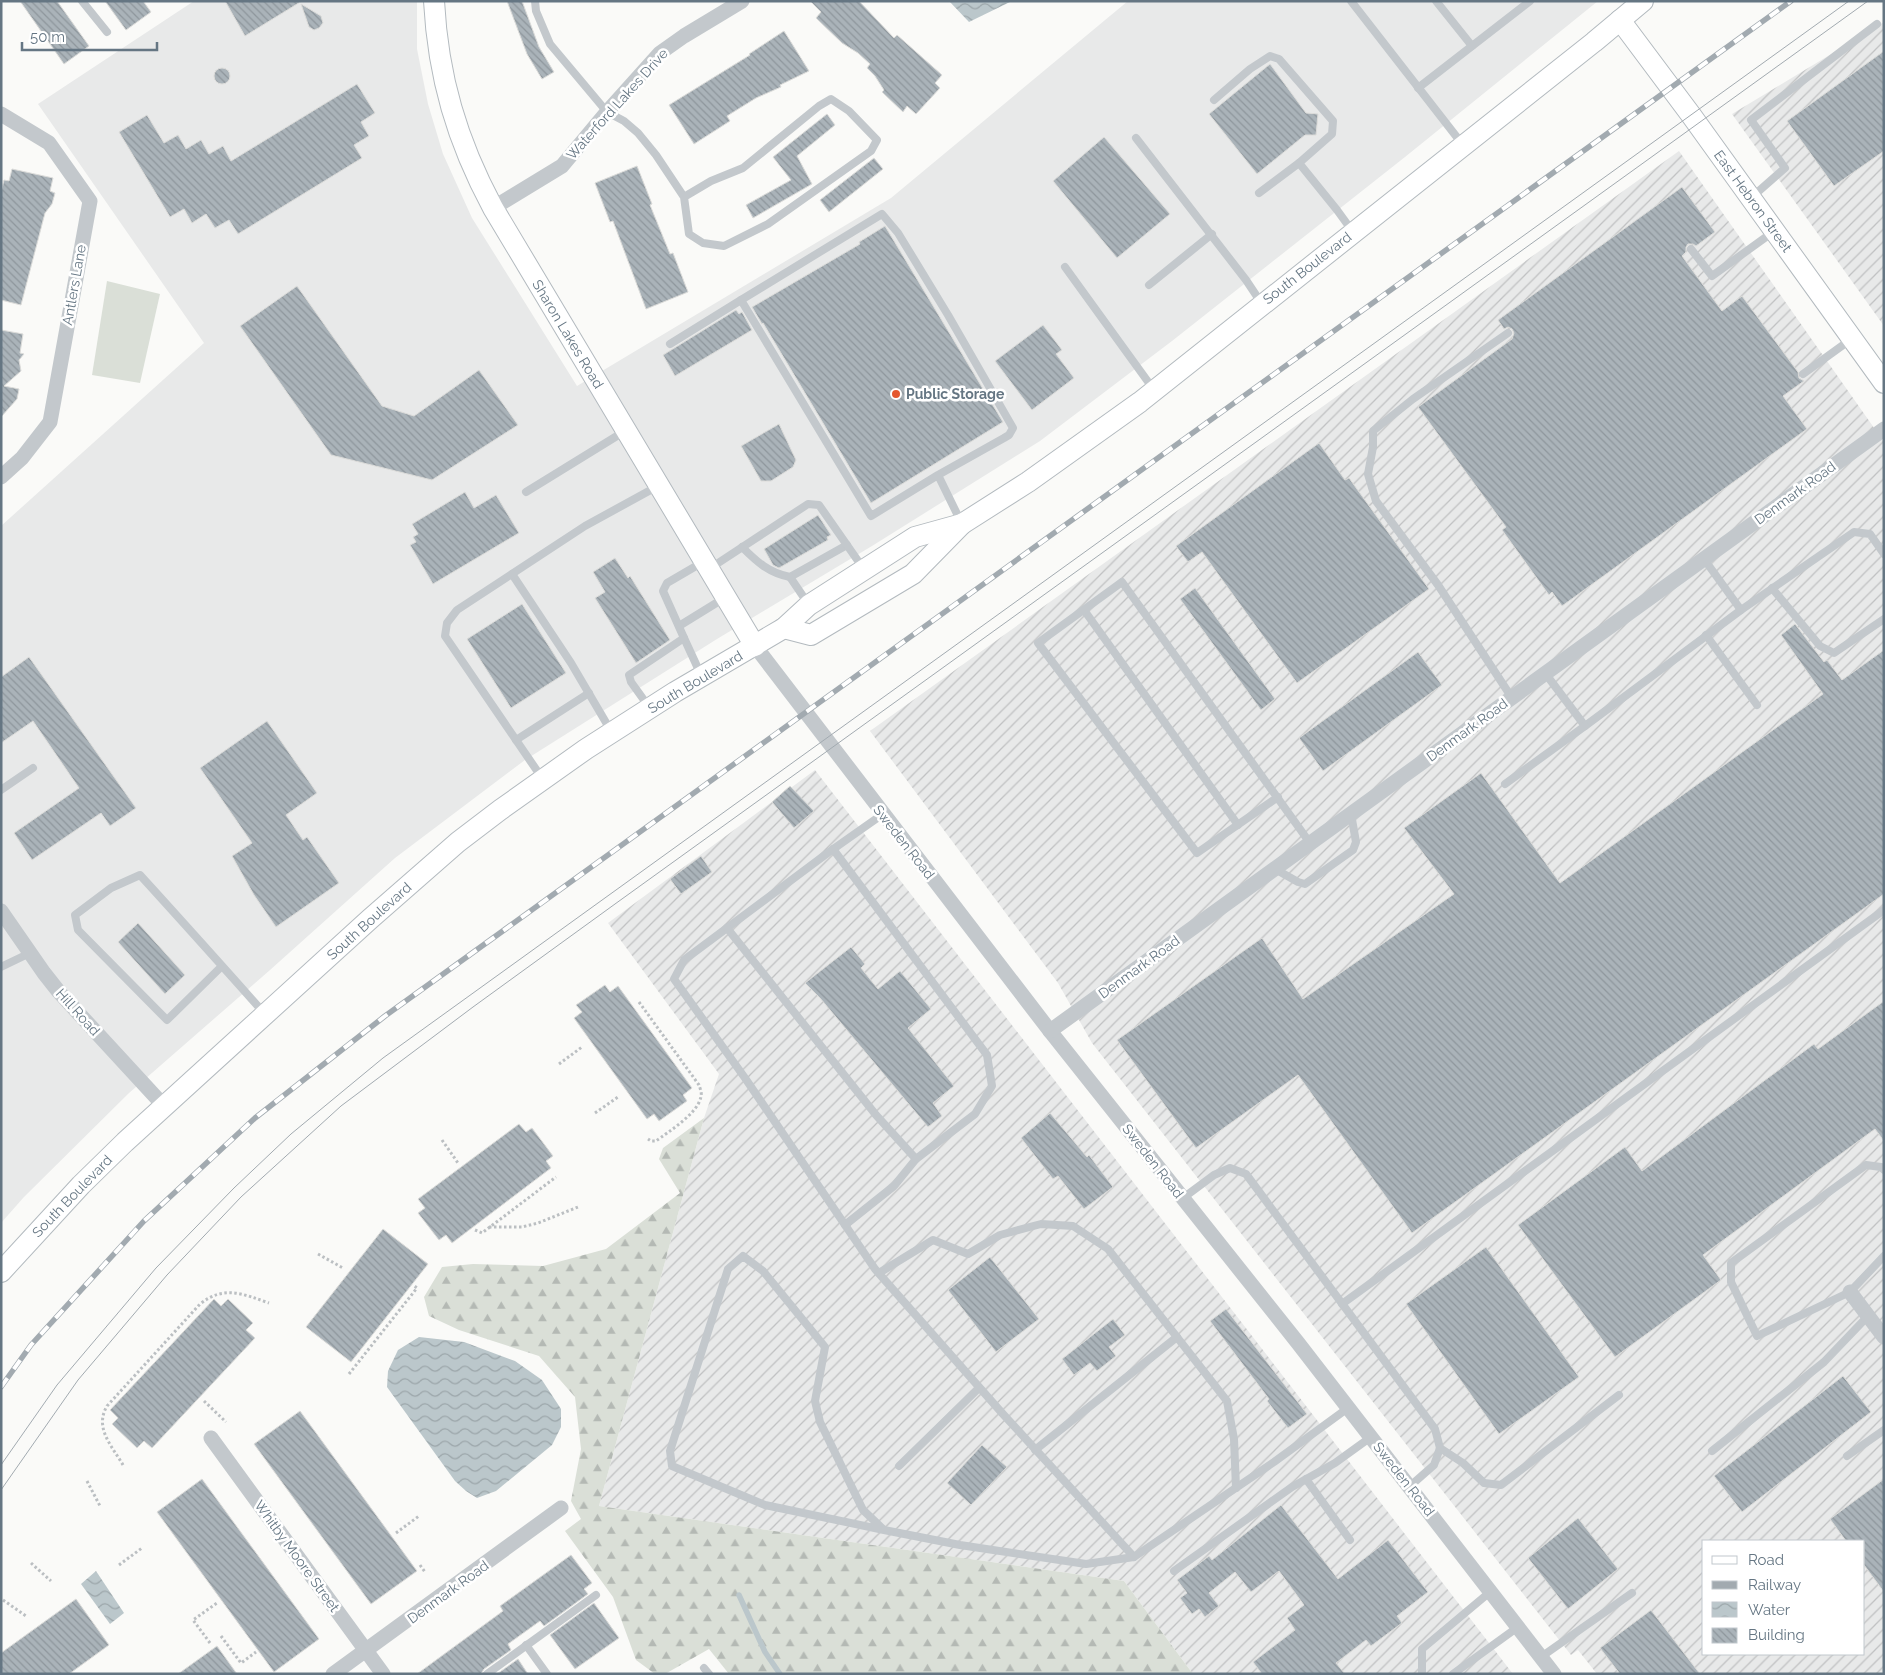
<svg xmlns="http://www.w3.org/2000/svg" width="1885" height="1675" viewBox="0 0 1885 1675" font-family="Raleway,sans-serif">
	<defs>
		<pattern id="industrial-furrows" width="10" height="10" patternUnits="userSpaceOnUse" patternTransform="scale(1.25)"><rect width="10" height="10" fill="#e8e9e9"/><path d="M-1 1l2-2M0 10L10 0M9 11l2-2" fill="none" stroke="#c0c1c2"/></pattern>
		<pattern id="forest-firs" width="22" height="20" patternUnits="userSpaceOnUse" patternTransform="scale(1.25)"><rect width="22" height="20" fill="#dadfd7"/><path d="M5 1l3.5 6h-7zM16 11l3.5 6h-7z" fill="#b4b9b4"/></pattern>
		<pattern id="water-waves" width="16" height="10" patternUnits="userSpaceOnUse" patternTransform="scale(1.25)"><rect width="16" height="10" fill="#bbc7cb"/><path d="M0 5q4-4 8 0t8 0" fill="none" stroke="#9ca6aa"/></pattern>
		<pattern id="building-back-hatch" width="6" height="6" patternUnits="userSpaceOnUse" patternTransform="scale(1.25)"><rect width="6" height="6" fill="#aab3b9"/><path d="M-1 5l2 2M0 0l6 6M5-1l2 2" fill="none" stroke="#8e969c"/></pattern>
	</defs>
	<rect width="100%" height="100%" fill="#fafaf8"/>
	<polygon fill="#e8e9e9" points="194,1 417,1 417,49 428,104 443,154 472,218 577,386 891,198 1128,1 1598,1 1405,157 1172,341 1040,441 872,546 717,639 525,760 395,858 270,970 129,1093 24,1197 1,1223 1,526 204,343 38,104"/>
	<g fill="url(#industrial-furrows)" fill-rule="evenodd">
		<polygon points="1884,22 1884,326 1732,114"/>
		<path d="M1679 151 1884 442 1883 1674H1597L1578 1650 1571 1655 1092 1043 1058 983 870 731ZM1704 1541H1864V1654H1704Z"/>
		<polygon points="815,770 1513,1674 1193,1674 1124,1581 599,1506 704,1118 719,1074 608,923"/>
	</g>
	<polygon fill="#dadfd7" points="107,281 160,294 140,383 92,375"/>
	<polygon fill="url(#forest-firs)" points="704,1118 599,1506 1124,1581 1193,1674 729,1674 709,1649 665,1674 655,1674 636,1660 613,1597 565,1531 581,1519 571,1501 581,1449 575,1397 539,1356 459,1330 429,1316 424,1297 442,1267 473,1264 543,1266 606,1249 680,1193 659,1159 663,1148"/>
	<g fill="url(#water-waves)">
		<polygon points="949,1 1012,1 969,22"/>
		<polygon points="419,1337 464,1342 515,1361 542,1380 561,1409 561,1427 552,1445 496,1491 477,1498 466,1491 455,1481 387,1387 388,1371 398,1350"/>
		<polygon points="96,1571 124,1613 110,1624 81,1584"/>
	</g>
	<g fill="none" stroke-linecap="round" stroke-linejoin="round">
		<polyline stroke="#bbc7cb" stroke-width="5.5" points="739,1595 765,1652 780,1674"/>
	</g>
	<g fill="url(#building-back-hatch)" stroke="#dcdcda">
		<polygon points="20,1 57,1 89,46 64,64"/>
		<polygon points="105,1 143,1 151,12 126,30"/>
		<polygon points="225,1 302,1 245,36"/>
		<polygon points="507,1 522,1 539,47 554,72 542,79 527,54"/>
		<polygon points="810,1 859,1 894,38 897,35 942,75 935,83 940,88 916,114 907,106 903,112 882,92 884,90 875,76 867,68 870,64 858,53 842,43 816,18 821,12"/>
		<polygon points="301,4 321,16 323,23 319,28 314,30 309,27"/>
		<polygon points="784,31 809,71 780,85 781,87 756,98 727,116 730,121 694,144 669,105 750,55 749,54"/>
		<polygon points="1884,51 1884,151 1834,186 1787,121"/>
		<polygon points="1270,64 1306,113 1318,114 1316,135 1305,135 1257,174 1209,114"/>
		<circle cx="222" cy="76" r="8"/>
		<polygon points="357,84 375,113 361,122 369,136 354,145 362,158 238,234 229,220 215,228 206,214 192,223 184,209 170,217 119,132 147,115 164,143 178,135 186,149 201,140 209,154 223,146 231,161"/>
		<polygon points="827,114 835,125 797,156 812,184 753,218 746,205 791,180 773,157"/>
		<polygon points="1104,137 1170,214 1117,258 1053,181"/>
		<polygon points="874,158 883,169 829,212 820,200"/>
		<polygon points="637,166 652,204 650,205 670,254 673,253 688,292 646,309 613,221 610,222 595,183"/>
		<polygon points="12,169 53,178 50,191 55,193 52,204 45,213 21,305 1,300 1,193 4,180 9,181"/>
		<polygon points="1682,187 1715,232 1696,246 1693,244 1688,244 1686,247 1686,252 1682,256 1722,311 1742,296 1798,372 1799,378 1804,381 1783,396 1807,429 1562,606 1552,592 1549,595 1502,530 1506,527 1418,407 1512,339 1514,333 1512,329 1508,327 1504,329 1498,320"/>
		<polygon points="885,226 1003,422 871,503 763,323 762,324 752,307 860,244 859,242"/>
		<polygon points="297,286 382,406 414,416 479,370 518,425 432,480 331,455 240,326"/>
		<polygon points="736,310 739,314 742,312 752,330 675,376 663,355"/>
		<polygon points="1043,325 1062,350 1056,354 1074,378 1032,410 995,361"/>
		<polygon points="1,330 23,334 20,353 24,354 19,360 21,371 4,386 19,389 17,399 1,417"/>
		<polygon points="779,424 796,460 793,467 771,481 761,481 741,446"/>
		<polygon points="1319,443 1345,480 1349,478 1429,589 1297,683 1202,552 1188,562 1176,546"/>
		<polygon points="465,492 474,508 496,495 519,533 433,584 410,545 416,542 413,537 418,534 412,524"/>
		<polygon points="818,515 831,535 827,537 828,540 779,568 773,565 764,549"/>
		<polygon points="615,558 628,578 630,576 670,640 636,663 595,598 605,592 593,572"/>
		<polygon points="1195,588 1275,699 1261,710 1180,599"/>
		<polygon points="522,604 566,673 511,708 467,639"/>
		<polygon points="1795,624 1824,662 1827,660 1842,680 1884,650 1884,894 1412,1233 1298,1075 1196,1148 1117,1040 1262,938 1303,999 1454,894 1404,828 1481,773 1560,883 1823,694 1781,635"/>
		<polygon points="1418,652 1442,685 1323,771 1299,738"/>
		<polygon points="29,657 136,808 110,826 101,813 32,860 14,833 79,788 33,721 1,743 1,677"/>
		<polygon points="267,721 317,793 286,815 303,840 307,837 339,883 276,927 254,895 232,856 252,843 200,768"/>
		<polygon points="790,786 814,811 794,828 772,802"/>
		<polygon points="701,856 712,872 681,894 670,879"/>
		<polygon points="138,923 185,975 165,994 118,942"/>
		<polygon points="851,947 865,964 861,968 878,989 900,971 931,1009 908,1028 954,1086 933,1103 942,1116 928,1127 820,998 805,983"/>
		<polygon points="605,985 610,992 618,986 692,1088 683,1095 687,1101 659,1121 654,1114 647,1119 574,1018 582,1012 576,1005"/>
		<polygon points="1884,1001 1884,1141 1875,1129 1703,1255 1721,1280 1615,1357 1518,1225 1625,1147 1642,1171 1814,1044 1818,1049"/>
		<polygon points="1050,1113 1087,1157 1089,1155 1113,1187 1084,1209 1058,1176 1053,1179 1021,1138"/>
		<polygon points="519,1124 526,1132 532,1128 553,1156 546,1161 551,1168 452,1243 446,1235 439,1240 418,1213 425,1208 418,1199"/>
		<polygon points="383,1229 428,1264 351,1362 306,1327"/>
		<polygon points="1486,1247 1579,1377 1499,1434 1406,1304"/>
		<polygon points="990,1257 1039,1319 996,1352 948,1290"/>
		<polygon points="214,1299 221,1306 228,1299 253,1323 246,1330 255,1338 152,1448 144,1441 137,1448 112,1424 118,1418 110,1410"/>
		<polygon points="1226,1309 1307,1414 1288,1428 1267,1401 1269,1399 1210,1321"/>
		<polygon points="1113,1319 1125,1335 1109,1347 1116,1356 1097,1371 1090,1363 1074,1375 1062,1359"/>
		<polygon points="1843,1376 1871,1412 1742,1512 1714,1476"/>
		<polygon points="300,1411 417,1571 371,1604 254,1444"/>
		<polygon points="982,1445 1007,1467 971,1505 947,1483"/>
		<polygon points="202,1479 319,1639 274,1672 157,1512"/>
		<polygon points="1884,1479 1884,1592 1864,1565 1864,1541 1846,1541 1830,1519"/>
		<polygon points="1281,1505 1338,1579 1388,1540 1428,1592 1397,1616 1402,1623 1371,1646 1366,1640 1336,1663 1345,1674 1262,1674 1253,1662 1295,1630 1287,1618 1304,1605 1279,1571 1251,1592 1235,1572 1209,1593 1219,1606 1205,1617 1199,1609 1192,1614 1180,1598 1187,1593 1177,1580 1209,1556 1212,1560"/>
		<polygon points="1578,1518 1618,1569 1568,1609 1528,1558"/>
		<polygon points="571,1555 592,1583 584,1589 588,1594 544,1626 540,1621 508,1644 511,1650 484,1669 481,1674 417,1674 503,1611 500,1606"/>
		<polygon points="76,1599 109,1645 69,1674 1,1674 1,1653"/>
		<polygon points="594,1603 619,1638 575,1669 550,1635"/>
		<polygon points="1651,1610 1700,1674 1620,1674 1600,1648"/>
		<polygon points="217,1646 237,1674 178,1674"/>
		<polygon points="518,1659 528,1674 497,1674"/>
	</g>
	<g fill="none" stroke-linecap="round" stroke-linejoin="round">
		<defs>
			<g id="secondary">
				<path d="M434 1C438 77 457 141 493 208L755 646"/>
				<polyline points="1620,20 1691,115 1884,383"/>
				<polyline points="784,628 811,635 913,574 962,524 1028,482 1140,402 1594,42 1643,1"/>
				<polyline points="1,1272 81,1185 125,1142 370,919 458,842 500,810 586,749 675,692 784,628 809,605 915,537 962,524"/>
			</g>
		</defs>
		<use href="#secondary" stroke="#b3babf" stroke-width="22"/>
		<g stroke="#bbbfc2" stroke-width="3" stroke-dasharray="2.5 2.5" stroke-linecap="butt">
			<path d="M639 1002 699 1085C700 1088 702 1093 701 1096 699 1113 668 1132 656 1141H651L648 1139"/>
			<polyline points="559,1064 582,1047"/>
			<polyline points="595,1113 618,1097"/>
			<polyline points="442,1140 458,1163"/>
			<polyline points="489,1227 522,1227 538,1223 578,1207"/>
			<polyline points="475,1230 482,1233 556,1177"/>
			<polyline points="318,1254 343,1268"/>
			<polyline points="349,1374 417,1288 413,1285"/>
			<polyline points="204,1401 226,1422"/>
			<path d="M123 1465C112 1446 94 1428 107 1406L200 1304C224 1285 243 1294 269 1303"/>
			<polyline points="87,1481 100,1506"/>
			<polyline points="396,1533 419,1516"/>
			<polyline points="31,1563 51,1581"/>
			<polyline points="119,1565 142,1548"/>
			<polyline points="420,1565 425,1572"/>
			<polyline points="3,1600 26,1616"/>
			<polyline points="221,1636 241,1663 256,1652"/>
			<polyline points="210,1643 193,1620 217,1603"/>
		</g>
		<g stroke="#c3c8cc" stroke-width="8">
			<polyline points="82,1 107,32"/>
			<polyline points="535,1 536,11 550,44 607,112 624,121 638,133 656,155 684,197 689,234 703,243 724,246 768,224 871,151 877,140 849,111 831,99 819,106 743,168 711,181 684,197"/>
			<polyline points="1351,1 1463,145"/>
			<polyline points="1436,1 1472,46"/>
			<polyline points="1418,88 1530,1"/>
			<polyline points="1214,100 1250,69 1270,56 1279,59 1333,121 1332,134 1299,163 1337,210 1353,232"/>
			<polyline points="1136,138 1246,280 1262,304"/>
			<polyline points="1259,193 1299,163"/>
			<polyline points="1752,197 1785,168 1751,120 1877,24"/>
			<polyline points="1691,249 1712,276 1773,232"/>
			<polyline points="1065,267 1154,390"/>
			<polyline points="1149,285 1212,234"/>
			<polyline points="1508,333 1413,399 1373,431 1373,447 1368,474 1376,501 1438,585 1512,698"/>
			<polyline points="670,344 741,300"/>
			<polyline points="1803,374 1850,340"/>
			<polyline points="938,475 1004,438 1009,435 1013,428 948,315 898,233 882,214 741,300 871,516 938,475 961,522"/>
			<polyline points="526,492 625,431"/>
			<path d="M742 547C757 562 769 573 790 577L847 545"/>
			<polyline points="1704,559 1741,610 1854,532 1870,534 1884,554"/>
			<polyline points="709,569 808,504 819,505 863,568"/>
			<polyline points="512,574 571,663 611,731"/>
			<polyline points="790,577 809,605"/>
			<polyline points="1772,588 1820,646 1834,653 1884,619"/>
			<polyline points="1084,610 1238,825"/>
			<polyline points="679,626 726,597"/>
			<polyline points="1706,635 1757,705"/>
			<polyline points="684,638 701,675"/>
			<polyline points="1545,673 1585,726 1741,610"/>
			<polyline points="649,707 631,682 629,675 684,638 663,591 667,583 703,562"/>
			<polyline points="516,740 589,693"/>
			<polyline points="542,778 445,636 447,623 457,610 585,526 658,486"/>
			<polyline points="1505,784 1585,726"/>
			<polyline points="1,790 33,768"/>
			<polyline points="1278,797 1197,853 1038,643 1122,582 1310,843"/>
			<polyline points="883,814 829,852 684,960 674,979 745,1078 875,1269 1002,1413 1134,1557"/>
			<polyline points="1275,869 1298,882 1305,884 1353,850 1356,842 1351,814"/>
			<polyline points="727,928 876,1115 916,1159 975,1114 992,1086 987,1055 833,849"/>
			<path d="M222 966 167 1020 78 930 75 915 111 888 140 875C182 921 224 968 265 1014"/>
			<polyline points="1,967 30,953"/>
			<polyline points="1884,1170 1881,1167 1866,1165 1731,1263 1731,1282 1757,1336 1850,1292 1884,1256"/>
			<polyline points="1183,1198 1214,1175 1230,1168 1246,1174 1435,1429 1440,1448 1434,1465 1409,1487"/>
			<polyline points="845,1225 894,1186 916,1159"/>
			<polyline points="879,1273 933,1240 968,1254 1000,1235 1041,1224 1073,1226 1108,1249 1227,1401 1234,1439 1236,1488"/>
			<polyline points="1342,1304 1884,910"/>
			<polyline points="1440,1448 1463,1463 1484,1483 1501,1485 1619,1395"/>
			<polyline points="1035,1450 1177,1337"/>
			<polyline points="1712,1451 1824,1362 1868,1316"/>
			<polyline points="1847,1456 1884,1430"/>
			<polyline points="899,1466 979,1388"/>
			<polyline points="1306,1479 1350,1540"/>
			<polyline points="884,1530 765,1505 672,1466 670,1451 728,1269 743,1256 763,1271 825,1347 815,1401 820,1422 863,1510 884,1530 960,1545 1086,1564 1134,1557 1274,1462 1348,1408"/>
			<polyline points="1174,1571 1292,1487 1335,1463 1371,1437"/>
			<polyline points="526,1645 547,1674"/>
			<polyline points="1541,1657 1632,1593"/>
			<polyline points="704,1668 709,1674"/>
			<polyline points="1422,1672 1422,1649 1490,1592"/>
			<polyline points="487,1674 596,1595"/>
			<polyline points="1453,1674 1518,1627"/>
		</g>
		<g stroke="#c3c8cc" stroke-width="15">
			<polyline points="1,114 49,143 90,201 50,422 22,458 1,477"/>
			<polyline points="493,208 562,166 607,112 660,53 684,36 742,1"/>
			<polyline points="755,646 1050,1031 1298,1343 1554,1674"/>
			<polyline points="1,911 44,973 59,992 164,1106"/>
			<polyline points="1050,1031 1884,429"/>
			<polyline points="1850,1292 1884,1337"/>
			<polyline points="211,1438 383,1674"/>
			<polyline points="333,1674 561,1508"/>
		</g>
		<use href="#secondary" stroke="#fff" stroke-width="20"/>
		<g stroke="#a2aab0" stroke-width="1">
			<polyline points="1,1465 57,1385 156,1268 234,1188 291,1134 383,1058 1849,1"/>
			<polyline points="1,1490 78,1380 167,1275 241,1197 341,1106 473,1007 615,904 1868,1"/>
		</g>
		<defs>
			<polyline id="rail" points="1,1387 31,1345 144,1221 255,1118 385,1016 1791,1"/>
		</defs>
		<use href="#rail" stroke="#a2aab0" stroke-width="5.5"/>
		<use href="#rail" stroke="#fff" stroke-width="4" stroke-dasharray="11" stroke-linecap="butt"/>
	</g>
	<circle fill="#e4572e" stroke="#fff" stroke-width="2" cx="896" cy="394" r="5"/>
	<g text-anchor="middle" dominant-baseline="central" stroke-width="5" stroke-linejoin="round" paint-order="stroke">
		<g font-size="14" fill="#657683" stroke="#fff">
			<text transform="translate(617 104) rotate(-48)">Waterford Lakes Drive</text>
			<text transform="translate(1753 201) rotate(54)">East Hebron Street</text>
			<text transform="translate(1307 268) rotate(-38)">South Boulevard</text>
			<text transform="translate(74 285) rotate(-80)">Antlers Lane</text>
			<text transform="translate(568 334) rotate(59)">Sharon Lakes Road</text>
			<text transform="translate(1795 493) rotate(-36)">Denmark Road</text>
			<text transform="translate(695 682) rotate(-31)">South Boulevard</text>
			<text transform="translate(1467 730) rotate(-36)">Denmark Road</text>
			<text transform="translate(904 842) rotate(52)">Sweden Road</text>
			<text transform="translate(369 921) rotate(-42)">South Boulevard</text>
			<text transform="translate(1139 967) rotate(-36)">Denmark Road</text>
			<text transform="translate(78 1012) rotate(48)">Hill Road</text>
			<text transform="translate(1153 1161) rotate(52)">Sweden Road</text>
			<text transform="translate(72 1196) rotate(-46)">South Boulevard</text>
			<text transform="translate(1404 1479) rotate(52)">Sweden Road</text>
			<text transform="translate(297 1556) rotate(54)">Whitby Moore Street</text>
			<text transform="translate(448 1592) rotate(-36)">Denmark Road</text>
		</g>
		<g font-size="14" font-weight="bold" fill="#657683" stroke="#fff" text-anchor="start">
			<text x="906" y="394">Public Storage</text>
		</g>
	</g>
	<rect width="1885" height="1675" fill="none" stroke="#657683" stroke-width="5"/>
	<rect x="1702" y="1540" width="162" height="115" fill="#ffffff" stroke="#c1c8cd"/>
	<rect x="1712" y="1556" width="25" height="8" fill="#ffffff" stroke="#c1c8cd"/>
	<text x="1748" y="1565" font-size="15" fill="#657683">Road</text>
	<rect x="1712" y="1581" width="25" height="8" fill="#a2aab0" stroke="#c1c8cd"/>
	<text x="1748" y="1590" font-size="15" fill="#657683">Railway</text>
	<rect x="1712" y="1602" width="25" height="15" fill="url(#water-waves)" stroke="#c1c8cd"/>
	<text x="1748" y="1615" font-size="15" fill="#657683">Water</text>
	<rect x="1712" y="1628" width="25" height="15" fill="url(#building-back-hatch)" stroke="#c1c8cd"/>
	<text x="1748" y="1640" font-size="15" fill="#657683">Building</text>
	<path d="M22 42v8h135v-8" fill="none" stroke="#657683" stroke-width="2.5"/>
	<text x="30" y="42" font-size="15" fill="#657683" stroke="#ffffff" stroke-width="4" paint-order="stroke">50 m</text>
</svg>
